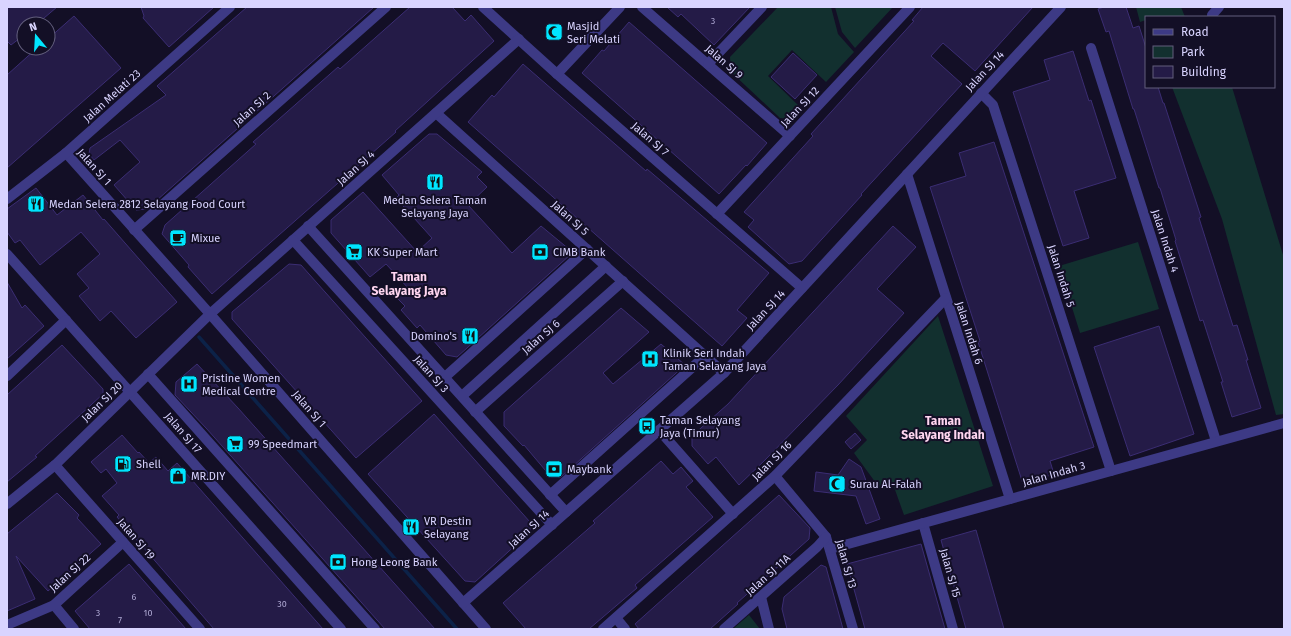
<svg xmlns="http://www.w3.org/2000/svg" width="1291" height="636" viewBox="0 0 1291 636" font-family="'Fira Sans',sans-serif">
	<rect width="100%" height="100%" fill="#130f26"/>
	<g fill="#12302f">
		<polygon points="778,7 831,7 838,34 854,52 826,82 792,50 768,76 800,107 788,119 780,118 731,72 730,57"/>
		<polygon points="835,7 893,7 855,48 842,32"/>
		<polygon points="1136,7 1181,7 1185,17 1146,17 1146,20 1140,22"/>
		<polygon points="1172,87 1232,87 1284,258 1284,414 1276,415 1222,219"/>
		<polygon points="1138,242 1159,309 1080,333 1059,266"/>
		<polygon points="938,316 993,486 904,515 894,487 881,490 854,453 867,440 846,416"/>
		<polygon points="749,615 760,629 733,629"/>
	</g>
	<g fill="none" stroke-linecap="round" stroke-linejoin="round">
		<polyline stroke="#0c2248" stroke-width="3.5" points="199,337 457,629"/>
	</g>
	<g fill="#241b47" stroke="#3b2d73">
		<polygon points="7,7 57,7 37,24 24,24 24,35 11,45 7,41"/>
		<polygon points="141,7 214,7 169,47 143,18 144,16"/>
		<polygon points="247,7 374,7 147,209 136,210 114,185 140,162 120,140 94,160 89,154 90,148 166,95 157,86"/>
		<polygon points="410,7 452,7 465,21 471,15 494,41 395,131 396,132 212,294 188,267 189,265 162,234 165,225 256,144 253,142 338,67 340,69"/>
		<polygon points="667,7 750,7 714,45 681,14 678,17"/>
		<polygon points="923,7 1033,7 975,71 943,43 931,56 962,84 861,194 862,195 802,261 789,264 748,227 754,220 744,212 813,136 811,134 914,21 912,20"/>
		<polygon points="1104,7 1126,7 1133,28 1139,26 1146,48 1146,87 1158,87 1163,103 1164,103 1201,217 1199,218 1233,326 1237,325 1248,360 1246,360 1261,408 1232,417 1221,382 1223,382 1203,320 1200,321 1175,241 1176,240 1160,188 1159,188 1134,109 1133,109 1109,31 1106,32 1098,9"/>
		<polygon points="74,16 121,68 7,168 7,75 37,48 48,48 48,39"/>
		<polygon points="629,22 767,143 747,166 746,165 719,194 582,73 602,50 604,51"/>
		<polygon points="1073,51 1089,101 1091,100 1116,178 1074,191 1089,238 1063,246 1013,92 1050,80 1044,60"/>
		<polygon points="793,53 817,75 795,99 771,77"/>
		<polygon points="523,64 646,171 647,169 769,273 737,310 747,318 722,346 468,122 492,95 494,97"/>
		<polygon points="429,134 437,134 482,172 477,177 487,187 468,205 512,253 541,226 570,250 570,255 457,357 446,355 420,325 417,328 401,310 405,306 398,299 409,289 386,264 370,277 331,233 331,220 363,192 417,252 432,238 396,198 399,195 382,175"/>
		<polygon points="994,142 1094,447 1050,461 1054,474 1023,484 978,342 980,341 930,187 966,176 959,153"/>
		<polygon points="36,188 57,215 83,195 103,220 104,219 132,251 177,302 136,338 111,311 100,321 79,296 89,288 77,274 100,254 81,232 40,265 20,240 15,243 7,232 7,209"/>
		<polygon points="893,226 916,247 877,289 904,313 838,385 765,460 739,485 716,457 708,464 692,446 692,436 728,404 787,340"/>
		<polygon points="289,264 301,265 422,401 356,458 232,319 232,312"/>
		<polygon points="7,282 22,308 25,305 44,326 7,359"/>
		<polygon points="621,308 649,332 603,373 613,384 661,344 685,365 561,477 551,477 524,445 523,446 504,426 504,412"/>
		<polygon points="1159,326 1194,434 1130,456 1094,347"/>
		<polygon points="62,345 103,389 103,394 35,456 37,457 7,482 7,395"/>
		<polygon points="197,364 238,408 435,629 385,629 322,558 206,428 175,395 176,382"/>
		<polygon points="434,414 530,522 530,532 475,582 465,581 368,474"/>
		<polygon points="855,433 861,440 851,449 845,442"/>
		<polygon points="122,435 138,453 139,452 149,463 156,457 168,471 177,463 323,629 214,629 117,517 119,515 102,496 117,483 106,469 101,473 91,462"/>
		<polygon points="849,459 861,467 880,519 866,524 856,496 814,491 816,472 838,475"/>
		<polygon points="661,461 673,474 681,467 693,481 686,487 713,517 635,585 637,588 589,629 526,629 503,603 595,523 593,521"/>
		<polygon points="57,493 79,515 77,518 101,544 48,591 16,556 35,599 7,611 7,534"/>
		<polygon points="779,495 810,528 809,539 737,603 738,604 710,629 639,629 635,624"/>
		<polygon points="976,530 1004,629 966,629 941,540"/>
		<polygon points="921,544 945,629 865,629 847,564"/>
		<polygon points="129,564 165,605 186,629 90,629 75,611"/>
		<polygon points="821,565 826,567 843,629 787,629 782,609 784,597"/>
	</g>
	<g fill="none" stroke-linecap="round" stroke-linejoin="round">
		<g stroke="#3d3a85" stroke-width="10">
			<polyline points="483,7 557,74 802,288"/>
			<polyline points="642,7 790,136"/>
			<polyline points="1212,15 1219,7"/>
			<polyline points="1091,48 1216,441"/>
			<polyline points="708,64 762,7"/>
			<polyline points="557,74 620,7"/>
			<polyline points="981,93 993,105 1111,471"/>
			<polyline points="436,113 724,373"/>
			<polyline points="66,153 210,314 519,39"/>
			<polyline points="907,174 1010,499"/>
			<polyline points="7,199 66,153 230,7"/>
			<polyline points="717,214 910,7"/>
			<polyline points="308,226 566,512"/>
			<polyline points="134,230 386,7"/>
			<polyline points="293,240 552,525"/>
			<polyline points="7,254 341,629"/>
			<polyline points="148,374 375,629"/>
			<polyline points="7,376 66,320"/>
			<polyline points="445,377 587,249"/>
			<polyline points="462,396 606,266"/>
			<polyline points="475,412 623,281"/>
			<polyline points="659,430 733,514"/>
			<polyline points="55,465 200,629"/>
			<polyline points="775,476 826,537 853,629"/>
			<polyline points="550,495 705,356"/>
			<polyline points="923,523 953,629"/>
			<polyline points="830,549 1284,423"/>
			<polyline points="761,597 769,629"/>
			<polyline points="54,605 74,629"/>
			<polyline points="616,618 625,629"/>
			<polyline points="7,625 54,605 123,542"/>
			<polyline points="603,629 775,476 946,298"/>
			<polyline points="724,629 817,547 826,537"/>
		</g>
		<g stroke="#3d3a85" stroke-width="10">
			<polyline points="7,504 55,465 210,314 486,629"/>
			<polyline points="463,603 724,373 1061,7"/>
		</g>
	</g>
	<defs>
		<symbol id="mosque-square" viewBox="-11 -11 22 22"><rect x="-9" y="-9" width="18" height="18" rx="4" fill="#00e5ff" stroke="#130f26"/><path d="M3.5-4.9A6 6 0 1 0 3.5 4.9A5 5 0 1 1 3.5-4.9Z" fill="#111"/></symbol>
		<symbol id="restaurant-square" viewBox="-11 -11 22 22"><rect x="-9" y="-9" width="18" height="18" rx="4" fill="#00e5ff" stroke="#130f26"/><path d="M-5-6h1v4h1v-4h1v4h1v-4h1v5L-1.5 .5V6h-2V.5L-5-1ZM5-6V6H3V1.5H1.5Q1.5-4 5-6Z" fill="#111"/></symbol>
		<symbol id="cafe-square" viewBox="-11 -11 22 22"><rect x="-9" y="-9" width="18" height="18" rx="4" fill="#00e5ff" stroke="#130f26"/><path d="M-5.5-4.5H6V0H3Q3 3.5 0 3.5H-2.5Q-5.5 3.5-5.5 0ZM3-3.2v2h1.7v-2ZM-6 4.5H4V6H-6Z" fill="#111"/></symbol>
		<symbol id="supermarket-square" viewBox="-11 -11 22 22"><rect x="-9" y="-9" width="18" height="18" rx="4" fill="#00e5ff" stroke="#130f26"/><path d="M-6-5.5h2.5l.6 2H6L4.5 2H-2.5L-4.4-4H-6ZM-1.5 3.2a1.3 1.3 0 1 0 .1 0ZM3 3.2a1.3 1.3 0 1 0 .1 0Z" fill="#111"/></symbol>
		<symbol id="bank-square" viewBox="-11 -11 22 22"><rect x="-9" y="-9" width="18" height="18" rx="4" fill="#00e5ff" stroke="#130f26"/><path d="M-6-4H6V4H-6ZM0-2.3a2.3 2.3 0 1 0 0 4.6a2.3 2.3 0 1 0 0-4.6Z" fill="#111"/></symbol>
		<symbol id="hospital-square" viewBox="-11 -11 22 22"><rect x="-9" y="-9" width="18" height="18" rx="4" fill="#00e5ff" stroke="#130f26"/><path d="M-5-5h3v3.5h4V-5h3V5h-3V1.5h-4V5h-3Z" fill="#111"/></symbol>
		<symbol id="bus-square" viewBox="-11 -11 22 22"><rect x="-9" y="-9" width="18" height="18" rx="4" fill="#00e5ff" stroke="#130f26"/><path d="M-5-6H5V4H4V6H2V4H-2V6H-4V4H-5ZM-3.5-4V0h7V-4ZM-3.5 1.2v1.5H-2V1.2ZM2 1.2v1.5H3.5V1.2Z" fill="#111"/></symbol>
		<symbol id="fuel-square" viewBox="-11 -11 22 22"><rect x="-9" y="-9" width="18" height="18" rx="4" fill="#00e5ff" stroke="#130f26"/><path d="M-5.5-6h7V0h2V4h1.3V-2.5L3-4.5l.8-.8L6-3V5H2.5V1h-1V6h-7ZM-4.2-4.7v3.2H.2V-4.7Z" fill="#111"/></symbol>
		<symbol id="shop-square" viewBox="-11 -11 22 22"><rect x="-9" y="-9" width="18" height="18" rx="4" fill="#00e5ff" stroke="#130f26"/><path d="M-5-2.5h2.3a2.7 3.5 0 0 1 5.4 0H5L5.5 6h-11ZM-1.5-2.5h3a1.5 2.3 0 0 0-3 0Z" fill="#111"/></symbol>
	</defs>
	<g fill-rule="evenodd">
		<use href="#mosque-square" x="544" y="22" width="20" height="20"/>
		<use href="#restaurant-square" x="425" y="172" width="20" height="20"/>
		<use href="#restaurant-square" x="26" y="194" width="20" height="20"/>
		<use href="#cafe-square" x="168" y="228" width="20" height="20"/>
		<use href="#supermarket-square" x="344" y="242" width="20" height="20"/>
		<use href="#bank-square" x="530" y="242" width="20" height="20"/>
		<use href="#restaurant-square" x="460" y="326" width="20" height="20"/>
		<use href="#hospital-square" x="640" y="349" width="20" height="20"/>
		<use href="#hospital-square" x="179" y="374" width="20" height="20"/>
		<use href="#bus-square" x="637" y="416" width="20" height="20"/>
		<use href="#supermarket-square" x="225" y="434" width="20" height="20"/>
		<use href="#fuel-square" x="113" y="454" width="20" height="20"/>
		<use href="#bank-square" x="544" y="459" width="20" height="20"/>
		<use href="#shop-square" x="168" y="466" width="20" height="20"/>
		<use href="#mosque-square" x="827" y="474" width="20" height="20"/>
		<use href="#restaurant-square" x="401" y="517" width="20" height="20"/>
		<use href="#bank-square" x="328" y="552" width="20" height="20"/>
	</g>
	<g text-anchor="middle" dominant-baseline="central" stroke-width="4" stroke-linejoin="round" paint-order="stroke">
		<g font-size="9" fill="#aca6d1">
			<text x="713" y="21">3</text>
			<text x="134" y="597">6</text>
			<text x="282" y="604">30</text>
			<text x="98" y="613">3</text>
			<text x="148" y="613">10</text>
			<text x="120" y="620">7</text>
		</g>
		<g font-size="11" fill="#d9d4ff" stroke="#130f26" text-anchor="start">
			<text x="567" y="26">Masjid<tspan x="567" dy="13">Seri Melati</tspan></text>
			<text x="435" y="200" text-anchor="middle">Medan Selera Taman<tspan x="435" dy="13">Selayang Jaya</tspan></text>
			<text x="49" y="204">Medan Selera 2812 Selayang Food Court</text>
			<text x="191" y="238">Mixue</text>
			<text x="367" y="252">KK Super Mart</text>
			<text x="553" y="252">CIMB Bank</text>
			<text x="457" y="336" text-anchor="end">Domino's</text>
			<text x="663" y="353">Klinik Seri Indah<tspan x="663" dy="13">Taman Selayang Jaya</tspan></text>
			<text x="202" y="378">Pristine Women<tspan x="202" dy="13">Medical Centre</tspan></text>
			<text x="660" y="420">Taman Selayang<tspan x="660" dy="13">Jaya (Timur)</tspan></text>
			<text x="248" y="444">99 Speedmart</text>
			<text x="136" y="464">Shell</text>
			<text x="567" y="469">Maybank</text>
			<text x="191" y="476">MR.DIY</text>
			<text x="850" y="484">Surau Al-Falah</text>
			<text x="424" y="521">VR Destin<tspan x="424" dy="13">Selayang</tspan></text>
			<text x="351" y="562">Hong Leong Bank</text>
		</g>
		<g font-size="11" fill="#d9d4ff" stroke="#130f26">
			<text transform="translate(724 62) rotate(41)">Jalan SJ 9</text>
			<text transform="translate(985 71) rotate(-47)">Jalan SJ 14</text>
			<text transform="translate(112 96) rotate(-42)">Jalan Melati 23</text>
			<text transform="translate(800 107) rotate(-47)">Jalan SJ 12</text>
			<text transform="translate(252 109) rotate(-42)">Jalan SJ 2</text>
			<text transform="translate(650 139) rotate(41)">Jalan SJ 7</text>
			<text transform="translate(94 167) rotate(48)">Jalan SJ 1</text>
			<text transform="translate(356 168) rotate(-42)">Jalan SJ 4</text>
			<text transform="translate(570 218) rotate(42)">Jalan SJ 5</text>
			<text transform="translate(1165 241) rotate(72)">Jalan Indah 4</text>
			<text transform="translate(1061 276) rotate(72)">Jalan Indah 5</text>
			<text transform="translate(766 310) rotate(-47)">Jalan SJ 14</text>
			<text transform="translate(969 333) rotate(72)">Jalan Indah 6</text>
			<text transform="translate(541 337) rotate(-41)">Jalan SJ 6</text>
			<text transform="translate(431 374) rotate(48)">Jalan SJ 3</text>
			<text transform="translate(102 402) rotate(-44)">Jalan SJ 20</text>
			<text transform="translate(309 409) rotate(49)">Jalan SJ 1</text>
			<text transform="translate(183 433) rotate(49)">Jalan SJ 17</text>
			<text transform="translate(772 461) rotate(-45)">Jalan SJ 16</text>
			<text transform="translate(1054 474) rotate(-16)">Jalan Indah 3</text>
			<text transform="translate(529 529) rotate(-42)">Jalan SJ 14</text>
			<text transform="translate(136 539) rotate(49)">Jalan SJ 19</text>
			<text transform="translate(846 564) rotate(74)">Jalan SJ 13</text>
			<text transform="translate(70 573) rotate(-42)">Jalan SJ 22</text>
			<text transform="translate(950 573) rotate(74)">Jalan SJ 15</text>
			<text transform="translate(768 575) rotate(-42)">Jalan SJ 11A</text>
		</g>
		<g font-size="12" font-weight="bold" fill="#ffd6f0" stroke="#130f26">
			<text x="409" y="277">Taman<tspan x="409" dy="14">Selayang Jaya</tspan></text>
			<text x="943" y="421">Taman<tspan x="943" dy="14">Selayang Indah</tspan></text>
		</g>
	</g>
	<rect width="1291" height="636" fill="none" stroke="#d9d4ff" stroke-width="16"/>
	<rect x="1145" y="16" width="130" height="72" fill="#130f26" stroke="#625e7d"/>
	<rect x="1153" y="29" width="20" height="6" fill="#3d3a85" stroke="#625e7d"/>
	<text x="1181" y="36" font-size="12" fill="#d9d4ff">Road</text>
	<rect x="1153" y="46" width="20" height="12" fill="#12302f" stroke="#625e7d"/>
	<text x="1181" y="56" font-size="12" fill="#d9d4ff">Park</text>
	<rect x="1153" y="66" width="20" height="12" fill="#241b47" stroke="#625e7d"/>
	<text x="1181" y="76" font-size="12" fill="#d9d4ff">Building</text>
	<g transform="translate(36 36) rotate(342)"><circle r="19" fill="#130f26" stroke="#625e7d"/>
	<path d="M0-3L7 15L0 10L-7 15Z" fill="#00e5ff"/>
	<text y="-6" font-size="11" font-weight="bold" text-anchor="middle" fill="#d9d4ff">N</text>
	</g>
</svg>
